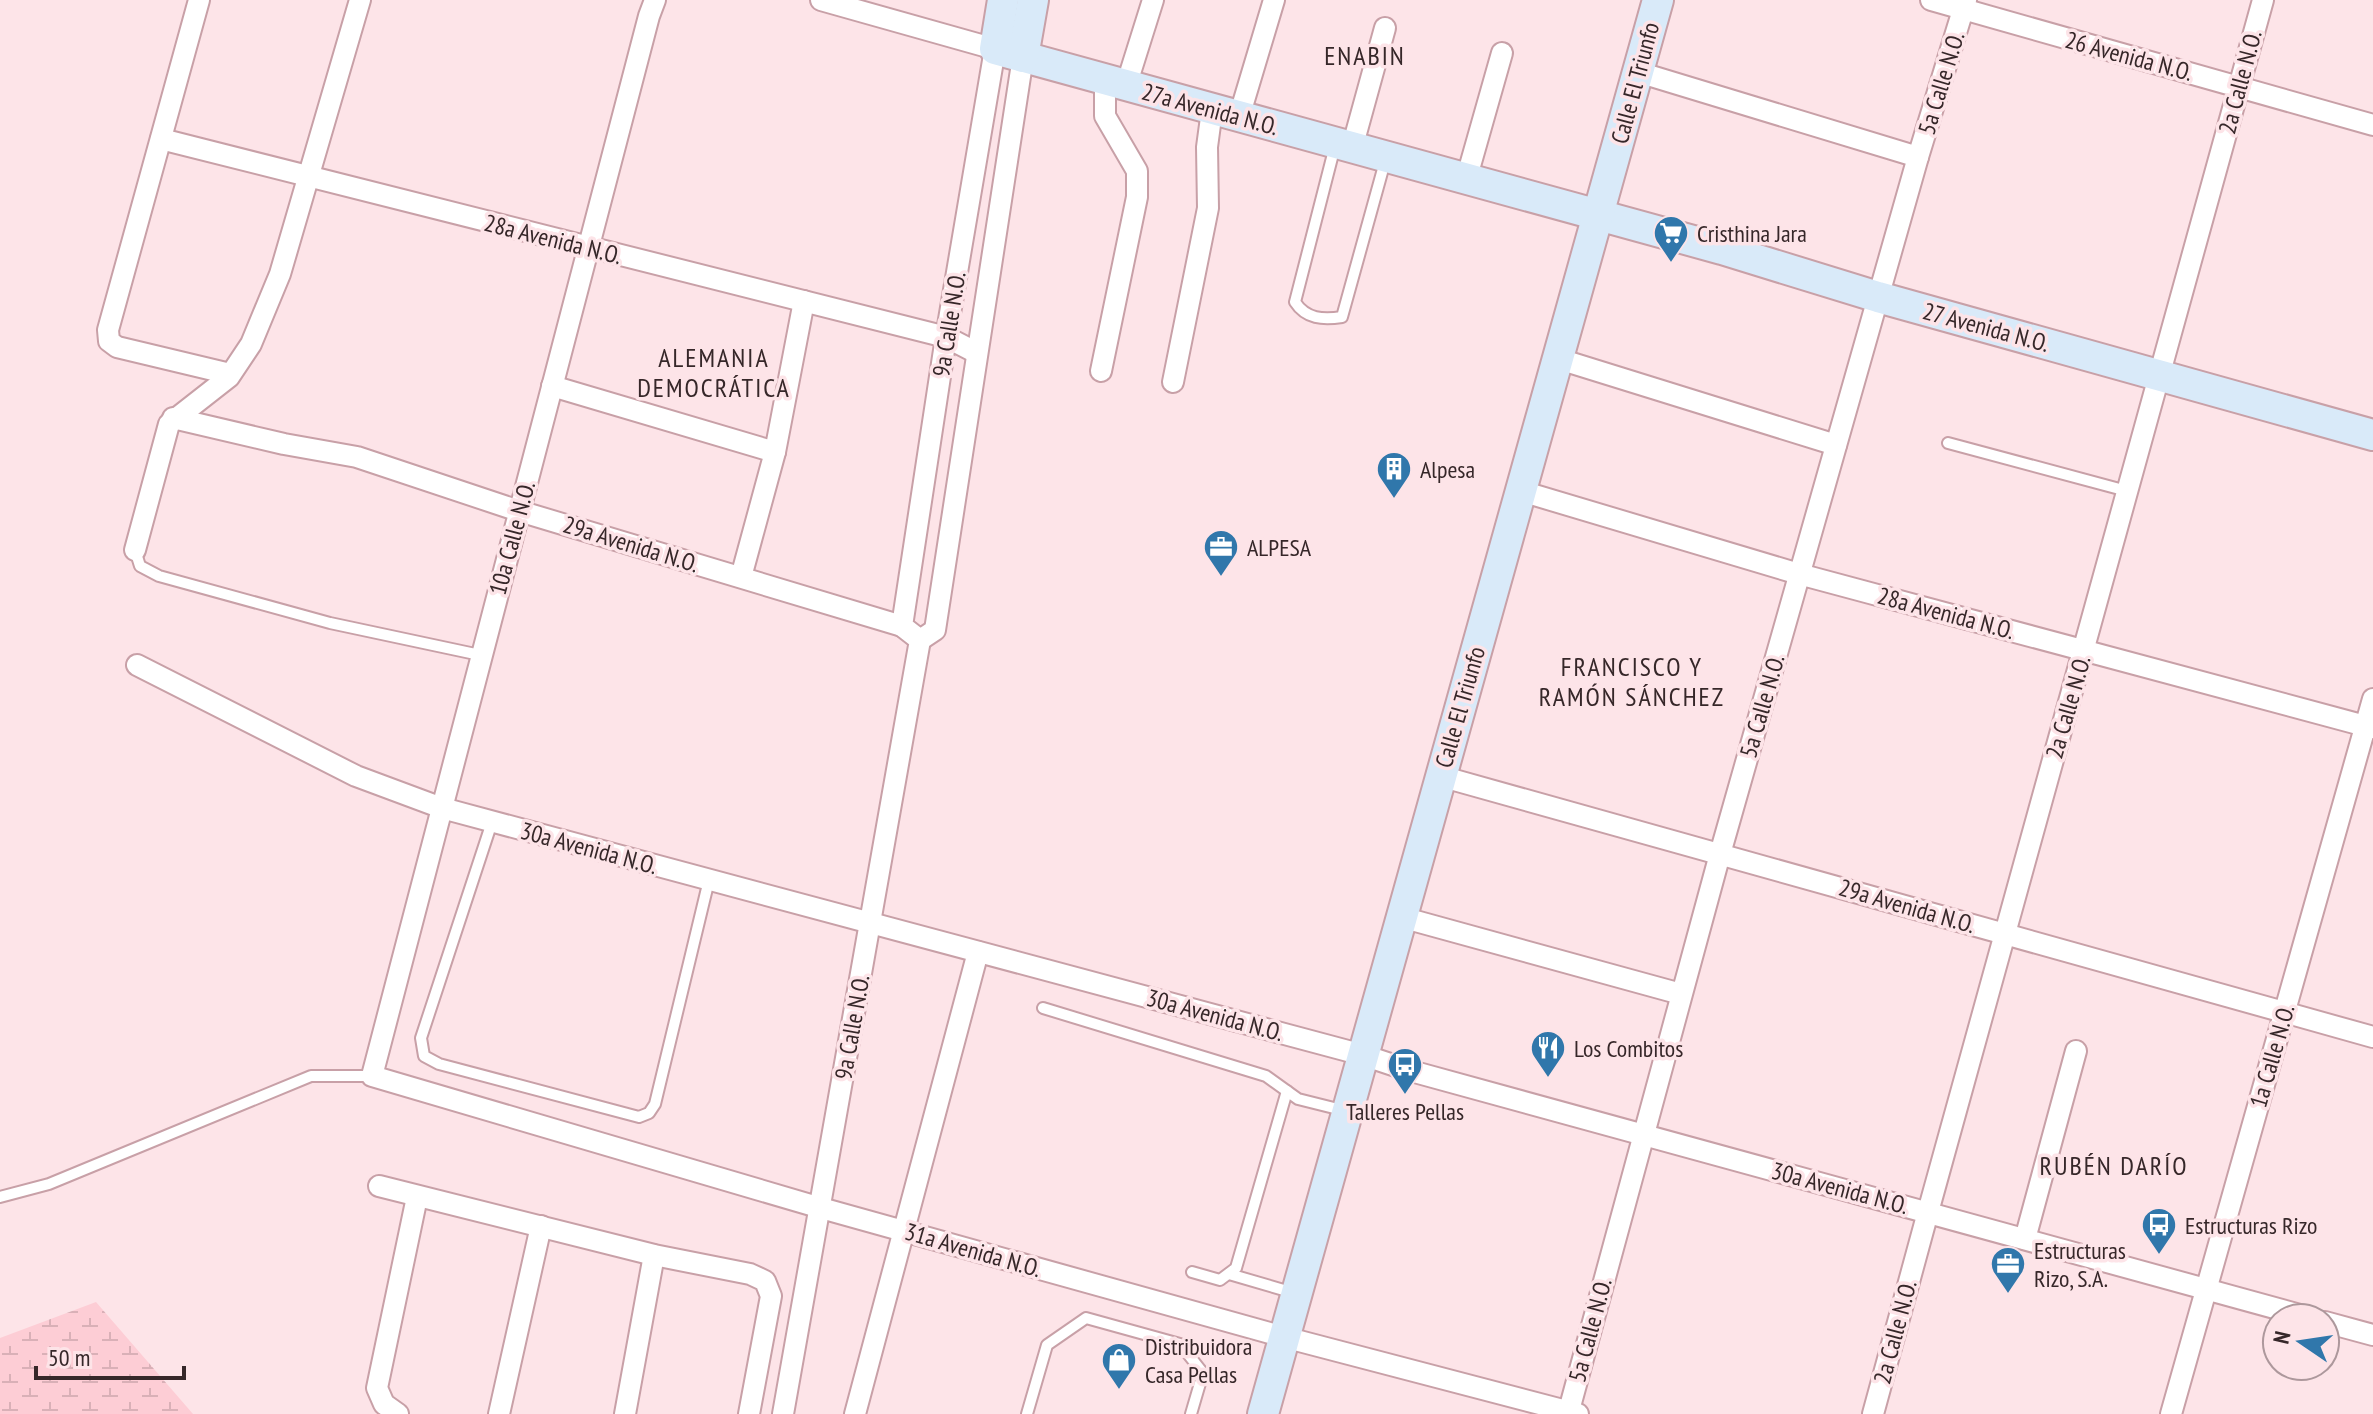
<svg xmlns="http://www.w3.org/2000/svg" width="2373" height="1414" viewBox="0 0 2373 1414" font-family="'PT Sans Narrow',sans-serif">
	<defs>
		<pattern id="wetland-marsh" width="20" height="14" patternUnits="userSpaceOnUse" patternTransform="scale(2)"><rect width="20" height="14" fill="#fdcdd5"/><path d="M1 5h8M5 5V1M11 12h8M15 12V8" fill="none" stroke="#d9b0b7"/></pattern>
	</defs>
	<rect width="100%" height="100%" fill="#fde4e8"/>
	<polygon fill="url(#wetland-marsh)" points="96,1302 193,1414 0,1414 0,1338"/>
	<g fill="none" stroke-linecap="round" stroke-linejoin="round">
		<defs>
			<g id="lane">
				<path d="M1335 146 1295 302C1306 319 1323 320 1342 317L1386 158"/>
				<polyline points="1948,443 2127,491"/>
				<polyline points="135,550 140,566 159,576 330,623 480,655"/>
				<polyline points="492,822 421,1038 424,1056 439,1064 639,1117 649,1113 655,1104 709,880"/>
				<polyline points="1043,1008 1266,1076 1298,1099 1346,1111"/>
				<polyline points="0,1197 49,1184 311,1076 372,1076"/>
				<polyline points="1192,1272 1220,1280 1236,1268 1287,1091"/>
				<polyline points="1229,1274 1294,1293"/>
				<polyline points="1027,1414 1047,1345 1086,1318 1180,1344 1203,1373 1191,1414"/>
			</g>
			<g id="street">
				<polyline points="199,0 108,330 109,341 117,347 230,374"/>
				<polyline points="655,0 649,16 372,1076 821,1208 1284,1337 1578,1414"/>
				<polyline points="1931,0 2373,125"/>
				<polyline points="1638,72 1918,157"/>
				<polyline points="1126,86 1153,0"/>
				<polyline points="1239,117 1274,0"/>
				<polyline points="161,139 946,337 977,353"/>
				<polyline points="1352,148 1385,28"/>
				<polyline points="1466,180 1502,53"/>
				<polyline points="1559,359 1836,445"/>
				<polyline points="1101,371 1137,197 1137,171 1105,116 1105,80"/>
				<polyline points="1173,382 1208,208 1207,147 1212,110"/>
				<polyline points="552,386 775,452"/>
				<polyline points="173,418 284,444 357,457 519,511 902,626"/>
				<polyline points="1521,491 1799,574 2373,728"/>
				<polyline points="135,550 169,424 229,377 251,344 280,274 360,0"/>
				<polyline points="741,577 775,452 804,301"/>
				<polyline points="920,640 935,630 1023,57"/>
				<polyline points="137,665 356,776 442,808 1363,1055 1411,1071 2311,1318"/>
				<polyline points="1440,776 2373,1037"/>
				<polyline points="1401,917 1681,994"/>
				<polyline points="379,1186 654,1255 750,1274 765,1281 771,1296 749,1414"/>
				<polyline points="2025,1239 2076,1051"/>
				<polyline points="2325,1322 2373,1335"/>
				<polyline points="398,1414 384,1404 377,1388 417,1197"/>
				<polyline points="499,1414 541,1226"/>
				<polyline points="625,1414 654,1255"/>
				<polyline points="783,1414 920,640 902,626 946,337 995,49 821,0"/>
				<polyline points="855,1414 978,952"/>
				<polyline points="1568,1414 1720,854 1918,157 1966,0"/>
				<path d="M1873 1414C2001 942 2133 471 2263 0"/>
				<polyline points="2171,1414 2373,699"/>
			</g>
			<g id="secondary">
				<polyline points="1003,0 995,49 1722,249 1878,297 2373,435"/>
				<polyline points="1023,57 1033,0"/>
				<polyline points="1263,1414 1658,0"/>
			</g>
		</defs>
		<use href="#lane" stroke="#c8a0a7" stroke-width="14"/>
		<use href="#street" stroke="#c8a0a7" stroke-width="24"/>
		<use href="#secondary" stroke="#c8a0a7" stroke-width="34"/>
		<use href="#lane" stroke="#fff" stroke-width="10"/>
		<use href="#street" stroke="#fff" stroke-width="20"/>
		<use href="#secondary" stroke="#d9eaf9" stroke-width="30"/>
	</g>
	<defs>
		<symbol id="supermarket-pin" viewBox="-11 -11 22 30"><path d="M0 17L-7.5 6A9.5 9.5 0 1 1 7.5 6Z" fill="#3077ab" stroke="#fde4e8"/><path d="M-6-5.5h2.5l.6 2H6L4.5 2H-2.5L-4.4-4H-6ZM-1.5 3.2a1.3 1.3 0 1 0 .1 0ZM3 3.2a1.3 1.3 0 1 0 .1 0Z" fill="#fff"/></symbol>
		<symbol id="building-pin" viewBox="-11 -11 22 30"><path d="M0 17L-7.5 6A9.5 9.5 0 1 1 7.5 6Z" fill="#3077ab" stroke="#fde4e8"/><path d="M-4-6H4V6H1V3H-1V6H-4ZM-2.5-4.3h1.7v1.8h-1.7ZM.8-4.3h1.7v1.8H.8ZM-2.5-1h1.7V.8h-1.7ZM.8-1h1.7V.8H.8Z" fill="#fff"/></symbol>
		<symbol id="office-pin" viewBox="-11 -11 22 30"><path d="M0 17L-7.5 6A9.5 9.5 0 1 1 7.5 6Z" fill="#3077ab" stroke="#fde4e8"/><path d="M-6-3h4V-5.5h4V-3h4V5H-6ZM-1-4.5V-3h2v-1.5ZM-6 0V1H6V0Z" fill="#fff"/></symbol>
		<symbol id="restaurant-pin" viewBox="-11 -11 22 30"><path d="M0 17L-7.5 6A9.5 9.5 0 1 1 7.5 6Z" fill="#3077ab" stroke="#fde4e8"/><path d="M-5-6h1v4h1v-4h1v4h1v-4h1v5L-1.5 .5V6h-2V.5L-5-1ZM5-6V6H3V1.5H1.5Q1.5-4 5-6Z" fill="#fff"/></symbol>
		<symbol id="bus-pin" viewBox="-11 -11 22 30"><path d="M0 17L-7.5 6A9.5 9.5 0 1 1 7.5 6Z" fill="#3077ab" stroke="#fde4e8"/><path d="M-5-6H5V4H4V6H2V4H-2V6H-4V4H-5ZM-3.5-4V0h7V-4ZM-3.5 1.2v1.5H-2V1.2ZM2 1.2v1.5H3.5V1.2Z" fill="#fff"/></symbol>
		<symbol id="shop-pin" viewBox="-11 -11 22 30"><path d="M0 17L-7.5 6A9.5 9.5 0 1 1 7.5 6Z" fill="#3077ab" stroke="#fde4e8"/><path d="M-5-2.5h2.3a2.7 3.5 0 0 1 5.4 0H5L5.5 6h-11ZM-1.5-2.5h3a1.5 2.3 0 0 0-3 0Z" fill="#fff"/></symbol>
	</defs>
	<g fill-rule="evenodd">
		<use href="#supermarket-pin" x="1651" y="213" width="40" height="54"/>
		<use href="#building-pin" x="1374" y="449" width="40" height="54"/>
		<use href="#office-pin" x="1201" y="527" width="40" height="54"/>
		<use href="#restaurant-pin" x="1528" y="1028" width="40" height="54"/>
		<use href="#bus-pin" x="1385" y="1045" width="40" height="54"/>
		<use href="#bus-pin" x="2139" y="1205" width="40" height="54"/>
		<use href="#office-pin" x="1988" y="1244" width="40" height="54"/>
		<use href="#shop-pin" x="1099" y="1340" width="40" height="54"/>
	</g>
	<g text-anchor="middle" dominant-baseline="central" stroke-width="7" stroke-linejoin="round" paint-order="stroke">
		<g font-size="24" fill="#362729" stroke="#fde4e8">
			<text transform="translate(2129 56) rotate(15)">26 Avenida N.O.</text>
			<text transform="translate(2240 82) rotate(-75)">2a Calle N.O.</text>
			<text transform="translate(1635 83) rotate(-75)">Calle El Triunfo</text>
			<text transform="translate(1941 83) rotate(-73)">5a Calle N.O.</text>
			<text transform="translate(1210 109) rotate(15)">27a Avenida N.O.</text>
			<text transform="translate(553 239) rotate(14)">28a Avenida N.O.</text>
			<text transform="translate(949 324) rotate(-81)">9a Calle N.O.</text>
			<text transform="translate(1986 327) rotate(15)">27 Avenida N.O.</text>
			<text transform="translate(512 538) rotate(-75)">10a Calle N.O.</text>
			<text transform="translate(631 544) rotate(17)">29a Avenida N.O.</text>
			<text transform="translate(1946 613) rotate(15)">28a Avenida N.O.</text>
			<text transform="translate(1762 706) rotate(-74)">5a Calle N.O.</text>
			<text transform="translate(1460 707) rotate(-74)">Calle El Triunfo</text>
			<text transform="translate(2068 707) rotate(-74)">2a Calle N.O.</text>
			<text transform="translate(589 848) rotate(15)">30a Avenida N.O.</text>
			<text transform="translate(1907 906) rotate(16)">29a Avenida N.O.</text>
			<text transform="translate(1215 1015) rotate(15)">30a Avenida N.O.</text>
			<text transform="translate(852 1027) rotate(-80)">9a Calle N.O.</text>
			<text transform="translate(2272 1056) rotate(-74)">1a Calle N.O.</text>
			<text transform="translate(1840 1188) rotate(15)">30a Avenida N.O.</text>
			<text transform="translate(973 1250) rotate(16)">31a Avenida N.O.</text>
			<text transform="translate(1590 1330) rotate(-75)">5a Calle N.O.</text>
			<text transform="translate(1895 1332) rotate(-75)">2a Calle N.O.</text>
		</g>
		<g font-size="24" fill="#362729" stroke="#fde4e8" text-anchor="start">
			<text x="1697" y="233">Cristhina Jara</text>
			<text x="1420" y="469">Alpesa</text>
			<text x="1247" y="547">ALPESA</text>
			<text x="1574" y="1048">Los Combitos</text>
			<text x="1405" y="1111" text-anchor="middle">Talleres Pellas</text>
			<text x="2185" y="1225">Estructuras Rizo</text>
			<text x="2034" y="1250">Estructuras<tspan x="2034" dy="28">Rizo, S.A.</tspan></text>
			<text x="1145" y="1346">Distribuidora<tspan x="1145" dy="28">Casa Pellas</tspan></text>
		</g>
		<g font-size="26" letter-spacing="2" fill="#362729" stroke="#fde4e8">
			<text x="1365" y="55">ENABIN</text>
			<text x="714" y="357">ALEMANIA<tspan x="714" dy="30">DEMOCRÁTICA</tspan></text>
			<text x="1632" y="666">FRANCISCO Y<tspan x="1632" dy="30">RAMÓN SÁNCHEZ</tspan></text>
			<text x="2114" y="1165">RUBÉN DARÍO</text>
		</g>
	</g>
	<g transform="translate(2301 1342) rotate(283)"><circle r="38" fill="#fde4e8" stroke="#ad989c" stroke-width="2"/>
	<path d="M0-6L14 30L0 20L-14 30Z" fill="#3077ab"/>
	<text y="-12" font-size="22" font-weight="bold" text-anchor="middle" fill="#362729">N</text>
	</g>
	<path d="M36 1366v12h148v-12" fill="none" stroke="#362729" stroke-width="4"/>
	<text x="48" y="1366" font-size="24" fill="#362729" stroke="#fde4e8" stroke-width="6" paint-order="stroke">50 m</text>
</svg>
